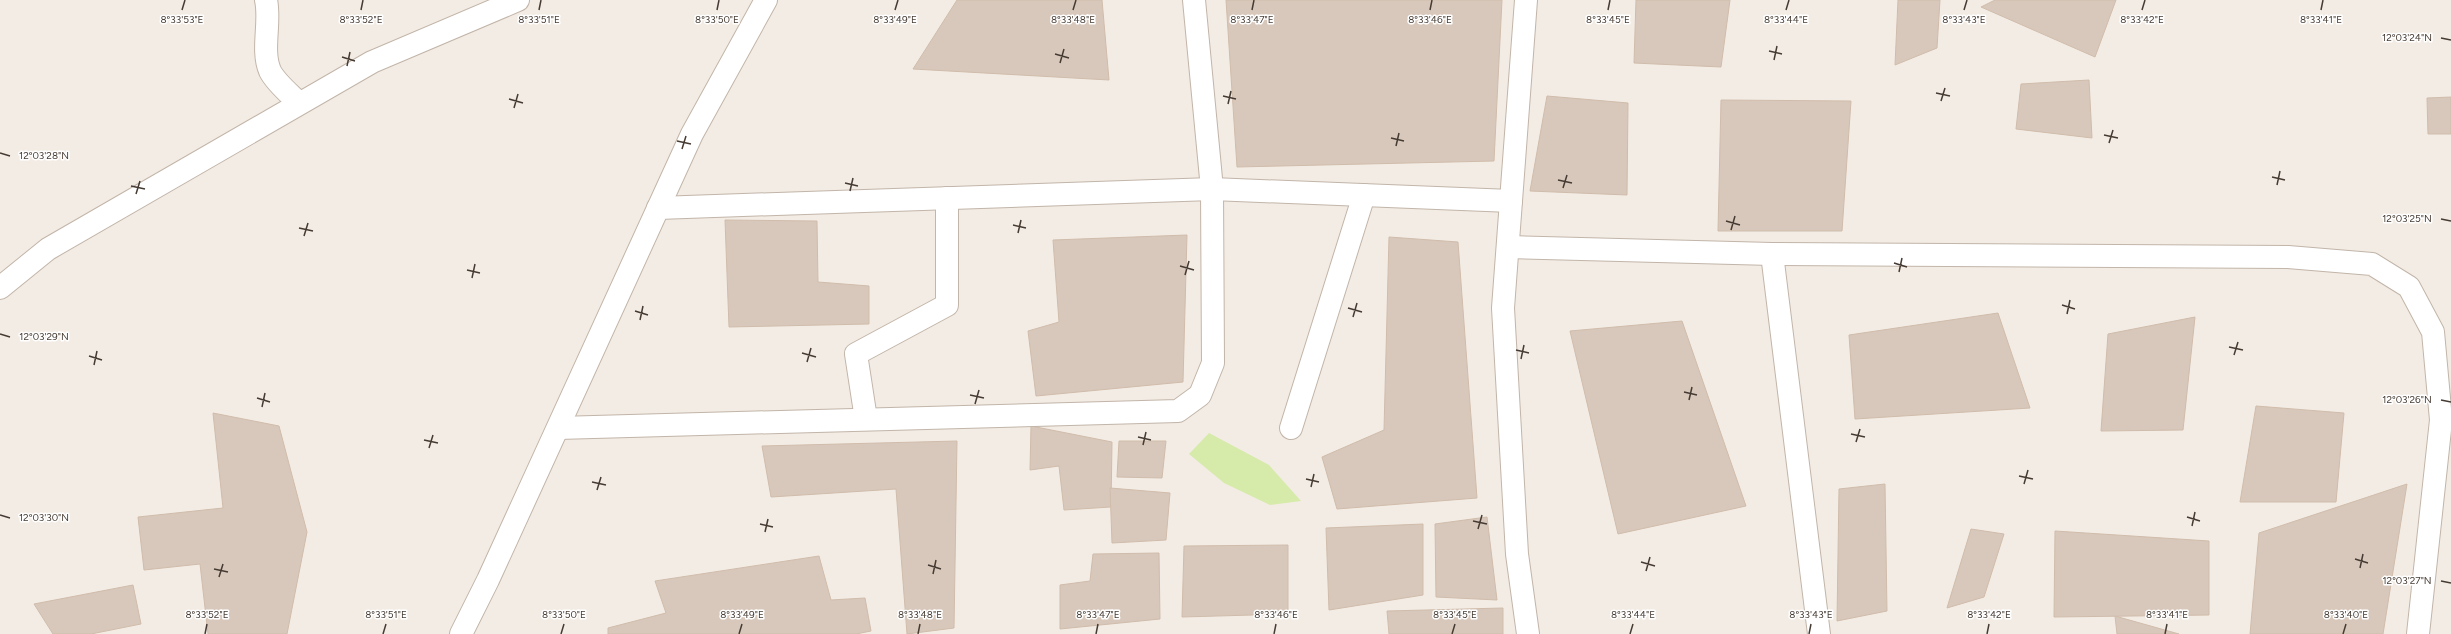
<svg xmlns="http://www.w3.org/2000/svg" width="2451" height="634" viewBox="0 0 2451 634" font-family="Figtree,sans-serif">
	<rect width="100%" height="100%" fill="#f3ece4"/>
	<polygon fill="#d6eaaa" points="1209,433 1269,465 1301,501 1270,505 1224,483 1189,454"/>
	<g fill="#d8c8bb" stroke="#d0bcab">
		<polygon points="957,0 1102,0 1109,80 913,69"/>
		<polygon points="1226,0 1502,0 1494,161 1237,167"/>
		<polygon points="1636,0 1730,0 1721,67 1634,63"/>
		<polygon points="1898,0 1940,0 1937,48 1895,65"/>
		<polygon points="1995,0 2116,0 2095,57 1981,7"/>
		<polygon points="2089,80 2092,138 2016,129 2021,84"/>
		<polygon points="1547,96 1628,103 1627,195 1530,191"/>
		<polygon points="2451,97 2451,134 2428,134 2427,98"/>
		<polygon points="1721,100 1851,101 1842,231 1718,231"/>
		<polygon points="725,220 817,221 818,282 869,286 869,324 729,327"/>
		<polygon points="1187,235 1183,382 1036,396 1028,331 1059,322 1053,240"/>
		<polygon points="1389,237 1458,242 1477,498 1337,509 1322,457 1384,430"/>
		<polygon points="1998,313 2030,408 1855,419 1849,335"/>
		<polygon points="2195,317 2183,430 2101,431 2108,334"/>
		<polygon points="1682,321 1746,506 1618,534 1570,331"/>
		<polygon points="2256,406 2344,413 2336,502 2240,502"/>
		<polygon points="213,413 279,426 307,532 287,634 208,634 200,564 144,570 138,517 223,508"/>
		<polygon points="1031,426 1112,442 1111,507 1064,510 1059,466 1030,470"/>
		<polygon points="957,441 954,628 907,634 896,489 771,497 762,446"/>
		<polygon points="1119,441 1166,441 1162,478 1117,477"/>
		<polygon points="1885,484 1887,611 1837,621 1839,489"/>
		<polygon points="2407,484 2383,634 2250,634 2259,533"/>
		<polygon points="1110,488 1170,493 1166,540 1112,543"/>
		<polygon points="1487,517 1497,600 1436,597 1435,524"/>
		<polygon points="1423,524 1423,595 1329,610 1326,528"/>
		<polygon points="1971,529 2004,534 1984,597 1947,608"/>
		<polygon points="2055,531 2209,541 2209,615 2054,617"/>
		<polygon points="1288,545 1288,614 1182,617 1184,546"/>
		<polygon points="1159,553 1160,619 1060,629 1060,585 1090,581 1093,554"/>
		<polygon points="819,556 831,600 865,598 871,631 856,634 608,634 608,628 666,613 655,581"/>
		<polygon points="133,585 141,624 91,634 53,634 34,604"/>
		<polygon points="1503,608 1503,634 1389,634 1387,611"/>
		<polygon points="2115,616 2179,634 2117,634"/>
	</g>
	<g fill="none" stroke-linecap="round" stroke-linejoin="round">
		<defs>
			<g id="street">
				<path d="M266 0C271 22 261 50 270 71 276 83 290 94 299 103"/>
				<polyline points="1526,0 1503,308 1517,554 1528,634"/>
				<polyline points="658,208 1212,189 1511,201"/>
				<polyline points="1508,247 1772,254 2288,257 2372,264 2409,287 2433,332 2441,420 2418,634"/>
				<polyline points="1772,254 1819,634"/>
				<polyline points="0,288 48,249 372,62 518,0"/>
				<polyline points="866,419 856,354 947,305 947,198"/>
				<polyline points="558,428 1178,411 1200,395 1213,363 1212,189 1194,0"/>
				<polyline points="1291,428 1364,195"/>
				<polyline points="461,634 488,580 692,134 766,0"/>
			</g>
		</defs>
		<use href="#street" stroke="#c2b5a9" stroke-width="24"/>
		<use href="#street" stroke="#fff" stroke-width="22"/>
	</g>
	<path fill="none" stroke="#453b33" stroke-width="1.5" d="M182 10 185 0M361 10 363 0M539 10 541 0M717 10 719 0M895 10 898 0M1073 10 1076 0M1252 10 1254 0M1430 10 1432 0M1608 10 1610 0M1786 10 1789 0M1964 10 1967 0M2142 10 2145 0M2321 10 2323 0M2441 38 2451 40M1769 51 1782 54M1055 54 1069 58M342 57 355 61M1774 60 1777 46M1060 63 1064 49M347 66 350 52M1936 93 1950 96M1223 96 1236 99M509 99 523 103M1941 101 1945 88M1228 104 1231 91M514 108 518 94M2104 135 2118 138M1391 138 1404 141M677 141 691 144M2109 143 2113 130M1396 146 1399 133M682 149 686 136M0 153 10 156M2272 177 2285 180M1558 180 1572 183M845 183 858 186M2277 185 2280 171M131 186 145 189M1563 188 1567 175M850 191 853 178M136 194 140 181M2441 219 2451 221M1726 221 1740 225M1013 225 1026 228M299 228 313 231M1731 230 1735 216M1018 233 1021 220M304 236 308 223M1894 263 1907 267M1180 266 1194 270M467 270 480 273M1899 272 1902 258M1185 275 1189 261M472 278 475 264M2062 305 2075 309M1348 308 1362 312M635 311 648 315M2067 314 2070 300M1353 317 1357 303M640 320 643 306M0 334 10 337M2229 347 2243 350M1516 350 1529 353M802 353 816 357M2234 355 2238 342M89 356 102 360M1521 359 1524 345M807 362 811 348M94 365 97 351M1684 392 1697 395M970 395 984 398M257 398 270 402M1689 400 1692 387M2441 400 2451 402M975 404 979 390M262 407 265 393M1851 434 1865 437M1138 437 1151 440M424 440 438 443M1856 442 1860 429M1143 445 1146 432M429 448 433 435M2019 476 2033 479M1306 479 1319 482M592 482 606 485M2024 484 2028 470M1311 487 1314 474M597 490 601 477M0 515 10 518M2187 517 2200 521M1473 521 1487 524M760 524 773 527M2192 526 2195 512M1478 529 1482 515M765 532 768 519M2355 559 2368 563M1641 562 1655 566M928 565 941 569M2360 568 2363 554M214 569 228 572M1646 571 1650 557M933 574 936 560M219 577 223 564M2441 581 2451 583M205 634 207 624M383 634 386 624M561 634 564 624M739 634 742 624M918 634 920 624M1096 634 1098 624M1274 634 1276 624M1452 634 1455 624M1630 634 1633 624M1809 634 1811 624M1987 634 1989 624M2165 634 2167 624M2343 634 2346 624"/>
	<g font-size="10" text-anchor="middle" fill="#453b33" stroke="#fff" stroke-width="3" stroke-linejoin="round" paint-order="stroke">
		<text x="182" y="23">8°33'53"E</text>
		<text x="361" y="23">8°33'52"E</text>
		<text x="539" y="23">8°33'51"E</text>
		<text x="717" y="23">8°33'50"E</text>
		<text x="895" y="23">8°33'49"E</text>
		<text x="1073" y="23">8°33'48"E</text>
		<text x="1252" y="23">8°33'47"E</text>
		<text x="1430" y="23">8°33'46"E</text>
		<text x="1608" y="23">8°33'45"E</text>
		<text x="1786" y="23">8°33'44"E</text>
		<text x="1964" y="23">8°33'43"E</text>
		<text x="2142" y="23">8°33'42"E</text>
		<text x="2321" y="23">8°33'41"E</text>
		<text x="2407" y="41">12°03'24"N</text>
		<text x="44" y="159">12°03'28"N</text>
		<text x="2407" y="222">12°03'25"N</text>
		<text x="44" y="340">12°03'29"N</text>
		<text x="2407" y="403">12°03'26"N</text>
		<text x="44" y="521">12°03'30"N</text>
		<text x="2407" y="584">12°03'27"N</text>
		<text x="207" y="618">8°33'52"E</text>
		<text x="386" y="618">8°33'51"E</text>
		<text x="564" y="618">8°33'50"E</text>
		<text x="742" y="618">8°33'49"E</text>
		<text x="920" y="618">8°33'48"E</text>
		<text x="1098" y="618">8°33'47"E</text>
		<text x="1276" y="618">8°33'46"E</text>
		<text x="1455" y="618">8°33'45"E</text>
		<text x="1633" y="618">8°33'44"E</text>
		<text x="1811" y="618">8°33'43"E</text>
		<text x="1989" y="618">8°33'42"E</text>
		<text x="2167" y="618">8°33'41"E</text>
		<text x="2346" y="618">8°33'40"E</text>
	</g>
</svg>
